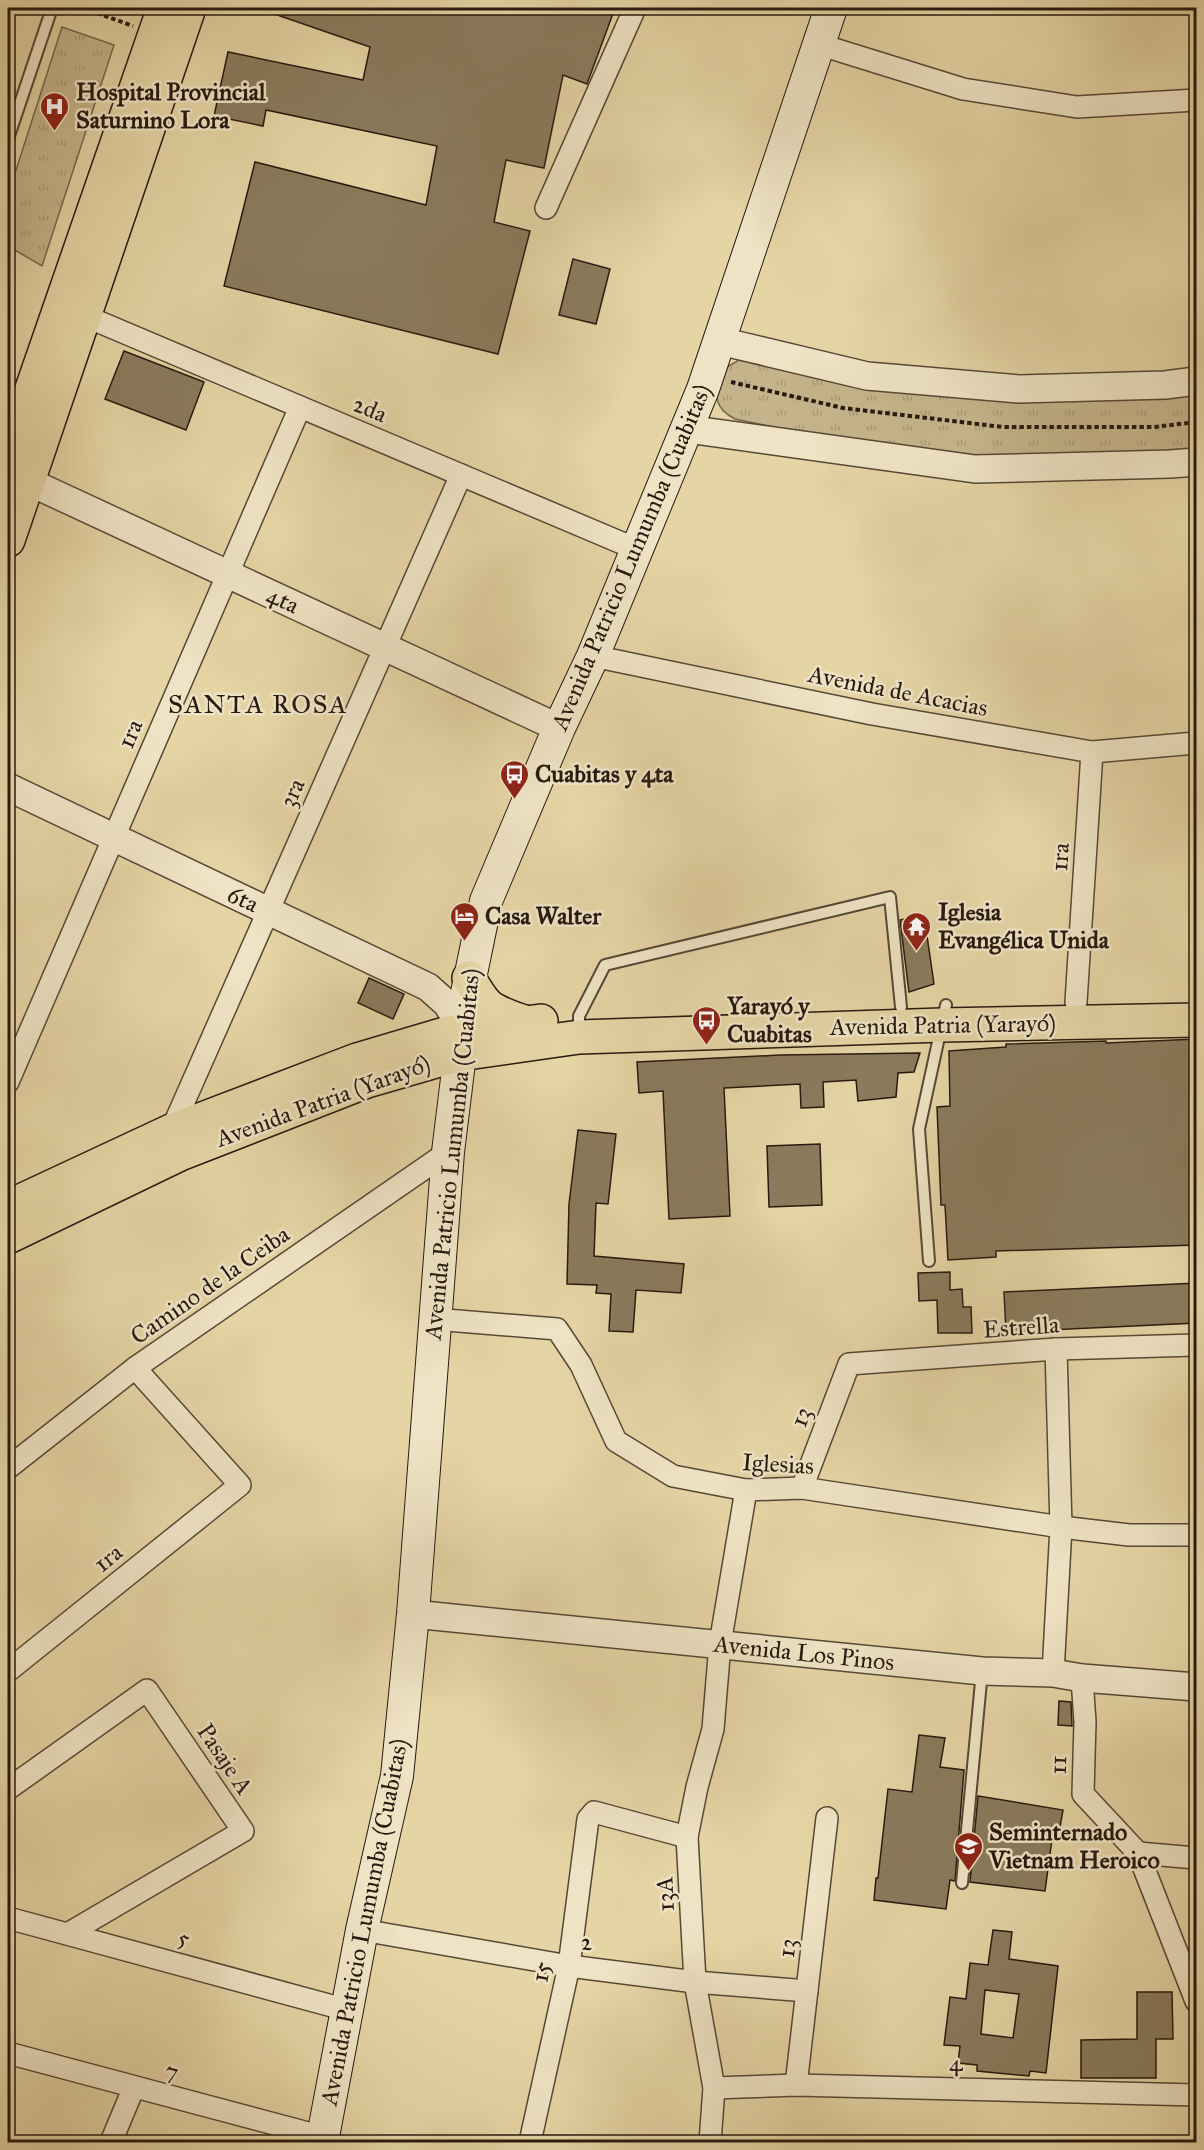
<svg xmlns="http://www.w3.org/2000/svg" width="1204" height="2150" viewBox="0 0 1204 2150" font-family="'IM FELL Great Primer',serif">
	<defs>
		<pattern id="park-tufts" width="24" height="20" patternUnits="userSpaceOnUse" patternTransform="scale(1.5)"><rect width="24" height="20" fill="#c5b48b"/><path d="M3 7l-1-3M5 7V3M7 7l1-3M15 17l-1-3M17 17v-4M19 17l1-3" fill="none" stroke="#a99a77"/></pattern>
	</defs>
	<rect width="100%" height="100%" fill="#e5d4a4"/>
	<filter id="stains"><feTurbulence type="fractalNoise" baseFrequency=".00333" numOctaves="4"/><feColorMatrix values="0 0 0 0 .2 0 0 0 0 .09 0 0 0 0 .02 0 0 0 .5 -.17"/></filter>
	<radialGradient id="worn" r=".72"><stop offset=".6" stop-color="#630" stop-opacity="0"/><stop offset="1" stop-color="#630" stop-opacity=".3"/></radialGradient>
	<g fill="url(#park-tufts)" stroke="#76674e" stroke-width="1.5">
		<polygon points="62,27 114,45 42,266 8,246 8,195"/>
		<path d="M739 360 871 386 1196 392V453L1002 459 862 445 735 419C710 406 717 393 722 370Z"/>
	</g>
	<g fill="#8a7b5d" stroke="#281a11" stroke-width="1.5" fill-rule="evenodd">
		<polygon points="264,8 615,8 587,84 563,75 544,168 506,160 494,222 530,231 498,354 224,286 255,162 426,205 437,146 266,110 263,126 214,116 228,52 363,80 370,47 263,10"/>
		<polygon points="573,259 610,269 596,324 559,315"/>
		<polygon points="124,351 204,382 186,430 105,399"/>
		<polygon points="924,915 934,984 909,992 900,920"/>
		<polygon points="369,978 404,994 393,1019 358,1003"/>
		<polygon points="1197,1039 1197,1245 996,1251 996,1257 948,1260 945,1205 941,1205 937,1107 950,1106 949,1051 1006,1047 1006,1044 1106,1041 1106,1043"/>
		<polygon points="920,1053 914,1072 898,1073 896,1097 858,1101 856,1080 823,1082 824,1107 801,1108 800,1084 724,1088 730,1216 669,1219 663,1091 639,1093 637,1062 780,1055"/>
		<polygon points="578,1130 616,1134 608,1204 596,1203 594,1256 684,1264 681,1293 636,1290 633,1332 609,1331 611,1294 596,1293 597,1285 567,1284 569,1204"/>
		<polygon points="820,1144 822,1205 769,1207 767,1146"/>
		<polygon points="950,1272 950,1290 962,1289 963,1307 971,1307 972,1333 938,1333 937,1300 919,1301 918,1273"/>
		<polygon points="1197,1283 1197,1323 1006,1332 1004,1292"/>
		<polygon points="1059,1701 1071,1702 1072,1726 1058,1725"/>
		<polygon points="919,1735 945,1738 940,1767 964,1770 955,1881 950,1880 946,1909 874,1900 876,1878 878,1878 888,1789 912,1792"/>
		<polygon points="978,1796 1063,1810 1059,1833 1053,1832 1045,1891 970,1882"/>
		<path d="M993 1930 1012 1932 1009 1959 1058 1966 1046 2073 1030 2071 1029 2076 977 2071V2065L958 2063 960 2046 944 2045 950 1997 966 1999 970 1963 988 1965ZM985 1990 1019 1994 1013 2038 981 2034Z"/>
		<polygon points="1137,1992 1172,1992 1173,2039 1156,2039 1156,2078 1081,2078 1081,2040 1137,2039"/>
	</g>
	<g fill="none" stroke-linecap="round" stroke-linejoin="round">
		<defs>
			<g id="service">
				<polyline points="8,139 52,8"/>
				<polyline points="579,1034 579,1016 605,965 890,897 901,1007"/>
				<polyline points="929,1261 919,1129 946,1005"/>
				<polyline points="962,1883 982,1671"/>
			</g>
			<g id="minor">
				<polyline points="818,44 963,89 1077,107 1196,100"/>
				<polyline points="546,208 635,8"/>
				<polyline points="85,316 636,549"/>
				<polyline points="593,656 872,714 1092,752 1196,743"/>
				<polyline points="1076,1002 1092,752"/>
				<polyline points="8,1082 300,407"/>
				<polyline points="171,1131 461,475"/>
				<polyline points="434,1319 557,1329 581,1365 616,1441 673,1476 746,1490 802,1488 1061,1527 1129,1535 1196,1535"/>
				<polyline points="8,1468 135,1368 448,1152"/>
				<polyline points="802,1488 849,1364 1056,1349 1196,1345"/>
				<polyline points="8,1671 240,1485 135,1368"/>
				<polyline points="1053,1673 1061,1527 1056,1349"/>
				<polyline points="1082,1678 1085,1722 1083,1794 1138,1853 1196,2001"/>
				<polyline points="8,1789 147,1690 243,1831 69,1933"/>
				<polyline points="1138,1853 1196,1858"/>
				<polyline points="8,1918 347,2010"/>
				<polyline points="362,1930 569,1966 695,1982 807,1991"/>
				<polyline points="8,2053 323,2137"/>
				<polyline points="796,2085 827,1818"/>
				<polyline points="714,2088 796,2085 1196,2095"/>
				<polyline points="111,2142 134,2087"/>
				<polyline points="530,2142 569,1966 588,1819 594,1812 687,1837"/>
				<polyline points="710,2142 714,2088 695,1982 687,1837 697,1787 713,1729 720,1644 746,1490"/>
			</g>
			<g id="tertiary">
				<polyline points="720,341 867,376 1019,389 1165,385 1196,381"/>
				<polyline points="687,429 975,469 1170,464 1196,462"/>
				<polyline points="8,472 559,728"/>
				<polyline points="8,787 428,987 447,1004 463,1030"/>
				<polyline points="413,1614 982,1671 1053,1673 1082,1678 1196,1687"/>
			</g>
			<polyline id="secondary" points="322,2142 362,1930 397,1776 413,1614 448,1152 463,1030 462,1017 486,901 559,728 593,656 703,389 831,8"/>
			<g id="primary">
				<polyline points="8,458 164,8"/>
				<polyline points="8,540 189,8"/>
				<path d="M469 978C487 1010 490 1010 524 1022"/>
				<polyline points="8,1207 171,1131 357,1060 448,1033 541,1021"/>
				<polyline points="8,1237 180,1154 367,1081 460,1054 579,1037 942,1025 1196,1020"/>
			</g>
		</defs>
		<use href="#service" stroke="#574836" stroke-width="14"/>
		<use href="#minor" stroke="#574836" stroke-width="24"/>
		<use href="#tertiary" stroke="#574836" stroke-width="30"/>
		<use href="#secondary" stroke="#281a11" stroke-width="34"/>
		<use href="#primary" stroke="#281a11" stroke-width="36"/>
		<g stroke="#281a11" stroke-width="4" stroke-dasharray="4.5 3" stroke-linecap="butt">
			<polyline points="83,8 133,26"/>
			<polyline points="731,382 843,408 1003,427 1154,427 1196,422"/>
		</g>
		<use href="#service" stroke="#eee3c4" stroke-width="10"/>
		<use href="#minor" stroke="#eee3c4" stroke-width="21"/>
		<use href="#tertiary" stroke="#eee3c4" stroke-width="27"/>
		<use href="#secondary" stroke="#eee3c4" stroke-width="32"/>
		<use href="#primary" stroke="#e5d4a4" stroke-width="33"/>
	</g>
	<defs>
		<symbol id="hospital-pin" viewBox="-11 -11 22 30"><path d="M0 17L-7.5 6A9.5 9.5 0 1 1 7.5 6Z" fill="#8f2418" stroke="#eee3c4"/><path d="M-5-5h3v3.5h4V-5h3V5h-3V1.5h-4V5h-3Z" fill="#fff"/></symbol>
		<symbol id="bus-pin" viewBox="-11 -11 22 30"><path d="M0 17L-7.5 6A9.5 9.5 0 1 1 7.5 6Z" fill="#8f2418" stroke="#eee3c4"/><path d="M-5-6H5V4H4V6H2V4H-2V6H-4V4H-5ZM-3.5-4V0h7V-4ZM-3.5 1.2v1.5H-2V1.2ZM2 1.2v1.5H3.5V1.2Z" fill="#fff"/></symbol>
		<symbol id="hotel-pin" viewBox="-11 -11 22 30"><path d="M0 17L-7.5 6A9.5 9.5 0 1 1 7.5 6Z" fill="#8f2418" stroke="#eee3c4"/><path d="M-6-4.5h1.5V1H6V5H4.5V3h-9V5H-6ZM-4 0a1.8 1.8 0 1 1 3.6 0ZM.5 0V-2.5h3Q6-2.5 6 0Z" fill="#fff"/></symbol>
		<symbol id="temple-pin" viewBox="-11 -11 22 30"><path d="M0 17L-7.5 6A9.5 9.5 0 1 1 7.5 6Z" fill="#8f2418" stroke="#eee3c4"/><path d="M0-6L5-2H3V0L6.5 2.5H4V6H1.5V3h-3V6H-4V2.5H-6.5L-3 0V-2H-5Z" fill="#fff"/></symbol>
		<symbol id="school-pin" viewBox="-11 -11 22 30"><path d="M0 17L-7.5 6A9.5 9.5 0 1 1 7.5 6Z" fill="#8f2418" stroke="#eee3c4"/><path d="M0-5L7-2L0 1L-7-2ZM-4 1L0 2.5L4 1V4Q0 6-4 4Z" fill="#fff"/></symbol>
	</defs>
	<g fill-rule="evenodd">
		<use href="#hospital-pin" x="38" y="90" width="33" height="45"/>
		<use href="#bus-pin" x="498" y="758" width="33" height="45"/>
		<use href="#hotel-pin" x="448" y="900" width="33" height="45"/>
		<use href="#temple-pin" x="900" y="910" width="33" height="45"/>
		<use href="#bus-pin" x="690" y="1004" width="33" height="45"/>
		<use href="#school-pin" x="952" y="1830" width="33" height="45"/>
	</g>
	<g text-anchor="middle" dominant-baseline="central" stroke-width="5" stroke-linejoin="round" paint-order="stroke">
		<g font-size="24" font-weight="bold" fill="#281a11" stroke="#eee3c4" text-anchor="start">
			<text x="76" y="92">Hospital Provincial<tspan x="76" dy="28">Saturnino Lora</tspan></text>
			<text x="535" y="774">Cuabitas y 4ta</text>
			<text x="938" y="912">Iglesia<tspan x="938" dy="28">Evangélica Unida</tspan></text>
			<text x="485" y="916">Casa Walter</text>
			<text x="727" y="1006">Yarayó y<tspan x="727" dy="28">Cuabitas</tspan></text>
			<text x="989" y="1832">Seminternado<tspan x="989" dy="28">Vietnam Heroico</tspan></text>
		</g>
		<g font-size="24" fill="#281a11" stroke="#eee3c4">
			<text transform="translate(370 409) rotate(23)">2da</text>
			<text transform="translate(631 557) rotate(-67)">Avenida Patricio Lumumba (Cuabitas)</text>
			<text transform="translate(283 600) rotate(25)">4ta</text>
			<text transform="translate(898 691) rotate(11)">Avenida de Acacias</text>
			<text transform="translate(130 734) rotate(-67)">1ra</text>
			<text transform="translate(292 793) rotate(-66)">3ra</text>
			<text transform="translate(1060 857) rotate(-86)">1ra</text>
			<text transform="translate(243 899) rotate(25)">6ta</text>
			<text transform="translate(943 1025) rotate(-1)">Avenida Patria (Yarayó)</text>
			<text transform="translate(323 1101) rotate(-20)">Avenida Patria (Yarayó)</text>
			<text transform="translate(452 1154) rotate(-84)">Avenida Patricio Lumumba (Cuabitas)</text>
			<text transform="translate(210 1285) rotate(-35)">Camino de la Ceiba</text>
			<text transform="translate(1021 1327) rotate(-4)">Estrella</text>
			<text transform="translate(801 1417) rotate(-69)">13</text>
			<text transform="translate(778 1464) rotate(3)">Iglesias</text>
			<text transform="translate(108 1558) rotate(-39)">1ra</text>
			<text transform="translate(804 1653) rotate(6)">Avenida Los Pinos</text>
			<text transform="translate(225 1759) rotate(56)">Pasaje A</text>
			<text transform="translate(1058 1765) rotate(-88)">11</text>
			<text transform="translate(665 1894) rotate(-93)">13A</text>
			<text transform="translate(364 1922) rotate(-79)">Avenida Patricio Lumumba (Cuabitas)</text>
			<text transform="translate(184 1938) rotate(15)">5</text>
			<text transform="translate(587 1942) rotate(8)">2</text>
			<text transform="translate(787 1948) rotate(-83)">13</text>
			<text transform="translate(541 1972) rotate(-79)">15</text>
			<text transform="translate(956 2063) rotate(2)">4</text>
			<text transform="translate(172 2071) rotate(15)">7</text>
		</g>
		<g font-size="26" letter-spacing="1.5" fill="#281a11" stroke="#eee3c4">
			<text x="258" y="704">SANTA ROSA</text>
		</g>
	</g>
	<rect width="1204" height="2150" fill="none" stroke="#e5d4a4" stroke-width="30"/>
	<rect x="9" y="9" width="1186" height="2132" fill="none" stroke="#281a11" stroke-width="3"/>
	<rect x="15" y="15" width="1174" height="2120" fill="none" stroke="#281a11" stroke-width="1.5"/>
	<rect width="100%" height="100%" filter="url(#stains)"/>
	<rect width="100%" height="100%" fill="url(#worn)"/>
</svg>
